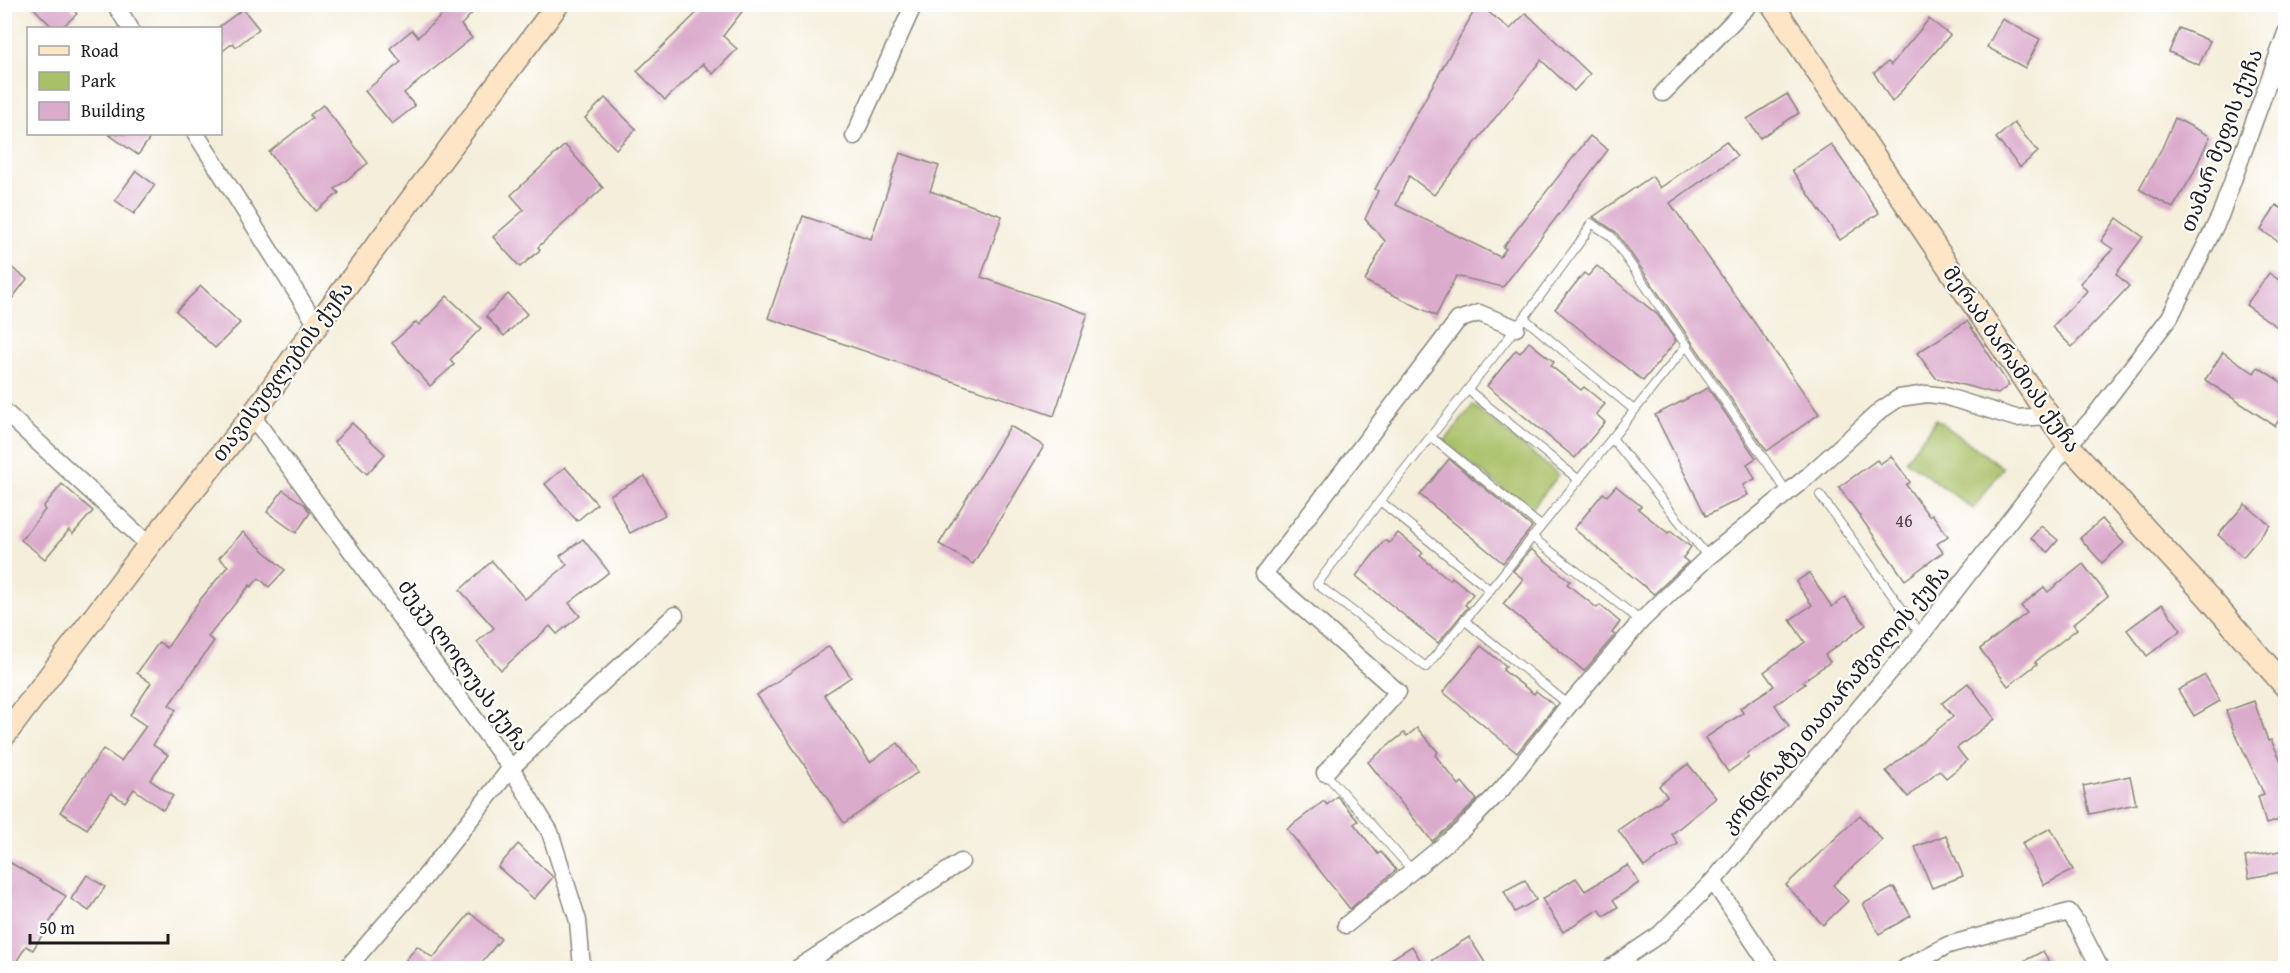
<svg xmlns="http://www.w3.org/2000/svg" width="2290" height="973" viewBox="0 0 2290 973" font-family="'Gentium Book Plus','Noto Serif Georgian',serif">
	<rect width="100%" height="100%" fill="#fff"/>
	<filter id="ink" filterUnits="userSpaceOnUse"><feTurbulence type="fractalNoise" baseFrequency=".0167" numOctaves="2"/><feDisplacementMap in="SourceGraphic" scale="12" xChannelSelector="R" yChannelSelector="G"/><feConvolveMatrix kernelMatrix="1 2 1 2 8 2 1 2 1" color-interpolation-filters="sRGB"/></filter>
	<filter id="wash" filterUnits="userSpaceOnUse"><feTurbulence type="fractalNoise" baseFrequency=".008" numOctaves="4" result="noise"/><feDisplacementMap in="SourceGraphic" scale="24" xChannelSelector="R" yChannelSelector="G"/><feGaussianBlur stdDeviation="1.35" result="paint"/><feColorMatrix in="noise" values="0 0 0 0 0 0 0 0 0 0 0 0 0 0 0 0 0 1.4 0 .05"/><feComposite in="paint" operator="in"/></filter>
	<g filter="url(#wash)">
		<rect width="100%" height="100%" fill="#f4eeda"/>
		<g fill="#a8c066" stroke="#626e41" stroke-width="1.5">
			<polygon points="1473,405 1559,475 1530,511 1444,442"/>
			<polygon points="1936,419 2003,468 1973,509 1906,460"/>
		</g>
		<g id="blocks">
			<g fill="#dbabcc">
				<polygon points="30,4 68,4 77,14 61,28 53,28"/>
				<polygon points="454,4 481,4 461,25 472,38 404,93 415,106 392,124 365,91 401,62 390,48 412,30 418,37"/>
				<polygon points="706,4 748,4 723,36 737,49 713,74 703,64 665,100 637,71"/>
				<polygon points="1478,4 1510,29 1526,13 1590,74 1574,91 1541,60 1434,195 1409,176 1396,205 1500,257 1506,249 1503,247 1590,136 1608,150 1503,287 1456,276 1436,316 1365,281 1385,241 1365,219 1378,191 1375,189"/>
				<polygon points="243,9 259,29 236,47 233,43 220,53 220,26"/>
				<polygon points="1929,19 1950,35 1892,102 1874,73 1888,62 1891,65"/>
				<polygon points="2002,19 2040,39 2025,68 1987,47"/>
				<polygon points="2179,28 2210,41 2199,65 2169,52"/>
				<polygon points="1787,94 1799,113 1760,138 1747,119"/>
				<polygon points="605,98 636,129 616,149 585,118"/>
				<polygon points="323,105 368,163 335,189 339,193 316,211 269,152 312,118 310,115"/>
				<polygon points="2175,118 2210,136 2192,176 2173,208 2139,189 2162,148"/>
				<polygon points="2014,123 2038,152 2020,167 1996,138"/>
				<polygon points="108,134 153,134 138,155"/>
				<polygon points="1726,141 1737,156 1670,203 1819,414 1767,451 1616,232 1593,217 1652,176 1660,188"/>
				<polygon points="1831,144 1879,213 1840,240 1792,170"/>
				<polygon points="565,145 603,188 538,247 540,250 520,267 493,237 524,210 511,195"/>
				<polygon points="900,153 939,166 930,191 1002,216 981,277 1088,314 1054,416 768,318 803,216 871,239"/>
				<polygon points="136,171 155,185 134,214 115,200"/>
				<polygon points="2276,205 2286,211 2286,231 2279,242 2261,230"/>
				<polygon points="2117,218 2143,237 2116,274 2129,286 2072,347 2052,327 2087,291 2080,283 2113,249 2101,241"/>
				<polygon points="4,262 27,279 4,309"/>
				<polygon points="1597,266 1658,315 1676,341 1643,381 1555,309 1584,273 1588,276"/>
				<polygon points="2269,273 2286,285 2286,333 2246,305"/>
				<polygon points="201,286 240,323 215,348 176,311"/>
				<polygon points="508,294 527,314 504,336 486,316"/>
				<polygon points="447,296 481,328 450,360 454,365 430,386 392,343 416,322 419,325"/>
				<polygon points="1967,321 2009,385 1998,394 1936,378 1917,353"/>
				<polygon points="1529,342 1554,362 1551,366 1581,390 1584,387 1605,404 1596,414 1605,422 1575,458 1487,386 1516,350 1520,353"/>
				<polygon points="2223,352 2254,373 2258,367 2286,385 2286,409 2275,426 2205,380"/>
				<polygon points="1708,388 1756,458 1747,464 1755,479 1743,485 1748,495 1706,516 1655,415"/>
				<polygon points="352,423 385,454 367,474 334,442"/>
				<polygon points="1010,426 1044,446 973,564 939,544"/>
				<polygon points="1891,456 1910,482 1906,485 1929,516 1932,514 1948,536 1937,544 1943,552 1905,580 1839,487 1877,460 1880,464"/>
				<polygon points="1449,459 1532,527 1503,563 1420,495"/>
				<polygon points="565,467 597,504 577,521 545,484"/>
				<polygon points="645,476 665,515 630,533 610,495"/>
				<polygon points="62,484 93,511 73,534 69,530 45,559 21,540 45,510 43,507"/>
				<polygon points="1616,486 1641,506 1638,509 1668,533 1670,531 1691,547 1683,558 1688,562 1654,594 1574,529 1603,493 1607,496"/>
				<polygon points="283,490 305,505 310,513 296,533 267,512"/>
				<polygon points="2245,504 2270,525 2243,557 2218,535"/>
				<polygon points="2102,519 2124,543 2102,563 2080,538"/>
				<polygon points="2041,526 2058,540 2048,552 2031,538"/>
				<polygon points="243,532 285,570 269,587 259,578 251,587 250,585 208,637 214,641 169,705 176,710 153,745 168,755 150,780 173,796 163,810 134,789 125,802 111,793 87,829 60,812 103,749 121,761 146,726 130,715 151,683 137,673 159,642 167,648 199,601 228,566 219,558"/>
				<polygon points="1398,533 1423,553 1420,556 1450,580 1452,577 1473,594 1465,605 1468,607 1438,643 1356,576 1385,540 1389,543"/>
				<polygon points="583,539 609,572 569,603 580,616 557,634 550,626 501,670 477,642 494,628 460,590 492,561 525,599 567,565 560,556"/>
				<polygon points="1531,549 1570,581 1567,584 1597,608 1600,605 1620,622 1612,633 1615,635 1584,671 1503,604 1523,579 1513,571"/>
				<polygon points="2083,564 2108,596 2073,624 2077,629 2035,662 2037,664 2008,686 1980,649 2027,613 2021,606 2044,587 2048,592"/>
				<polygon points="1809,573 1832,607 1845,597 1866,625 1825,655 1830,662 1803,681 1805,684 1775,705 1789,726 1747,754 1749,757 1728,772 1705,738 1743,713 1740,708 1774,686 1764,672 1805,642 1790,620 1812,605 1796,582"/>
				<polygon points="2162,604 2181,630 2147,656 2127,630"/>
				<polygon points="829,646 851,677 824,695 870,762 898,743 918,772 844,823 757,695"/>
				<polygon points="1481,646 1506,666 1503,670 1534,694 1536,691 1555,706 1517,753 1443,692"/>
				<polygon points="2205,675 2220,701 2194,716 2178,690"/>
				<polygon points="1968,683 1995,719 1957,748 1967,761 1946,778 1939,770 1908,797 1886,771 1953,717 1942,703"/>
				<polygon points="2254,701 2268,741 2271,740 2286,771 2286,818 2266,824 2258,796 2264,794 2237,737 2236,737 2226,711"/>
				<polygon points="1417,728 1438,752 1435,755 1459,785 1462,782 1477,800 1455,822 1432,841 1368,762 1404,733 1407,736"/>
				<polygon points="1688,764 1716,798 1672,834 1678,844 1644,867 1618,830 1667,796 1659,786"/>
				<polygon points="2130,776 2136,804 2090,814 2083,786"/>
				<polygon points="1337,796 1358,821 1354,824 1378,854 1381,852 1396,870 1350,909 1287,829 1324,801 1327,805"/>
				<polygon points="1860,815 1882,840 1833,885 1848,901 1823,925 1786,885"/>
				<polygon points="2051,828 2073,870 2044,885 2022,843"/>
				<polygon points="1946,835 1963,876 1932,888 1915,847"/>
				<polygon points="518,844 553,877 534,899 498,867"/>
				<polygon points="2286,850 2286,871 2249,878 2245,857"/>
				<polygon points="11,863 66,896 33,950 26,946 12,969 4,969 4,874"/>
				<polygon points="1628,865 1639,883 1613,900 1618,907 1604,916 1599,909 1563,932 1542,899 1576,878 1585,891"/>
				<polygon points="87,875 105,887 89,911 71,899"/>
				<polygon points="1525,880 1536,900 1515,912 1504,891"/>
				<polygon points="1894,887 1911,916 1879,934 1863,904"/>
				<polygon points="470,913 501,939 476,969 399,969 417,946 433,958"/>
				<polygon points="1469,937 1489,969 1375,969 1412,946 1424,966"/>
				<polygon points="2043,951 2052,969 2009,969"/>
			</g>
		</g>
	</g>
	<g filter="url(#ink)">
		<use href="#blocks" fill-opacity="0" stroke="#88857b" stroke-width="1.5"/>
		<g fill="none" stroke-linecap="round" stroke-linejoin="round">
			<defs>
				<g id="service">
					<polyline points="1524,318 1634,410"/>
					<polyline points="1687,345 1490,590 1380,501 1524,318 1585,235 1591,223 1611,236 1788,493"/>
					<polyline points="1468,390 1579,480"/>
					<polyline points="1431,437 1541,526"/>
					<polyline points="1612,438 1708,557"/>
					<polyline points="1820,495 1921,635"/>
					<polyline points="1380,501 1317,584 1426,667 1490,590"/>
					<polyline points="1532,537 1641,621"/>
					<polyline points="1464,620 1569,705"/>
					<polyline points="1325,773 1413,871"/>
				</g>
				<g id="minor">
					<polyline points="115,4 130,28"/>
					<polyline points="1663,93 1750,4"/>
					<polyline points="196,134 317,325"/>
					<polyline points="854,136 914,4"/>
					<polyline points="4,411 149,545"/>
					<polyline points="252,416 511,768 550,832 578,921 582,968"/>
					<polyline points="1325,773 1398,692 1264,574 1458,320 1479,313 1516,328"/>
					<polyline points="1713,881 1771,968"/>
					<polyline points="1346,925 1462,830 1502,789 1569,705 1641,621 1708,557 1808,476 1881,410 1899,398 1927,394 1944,396 2016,418 2049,416"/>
					<polyline points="347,968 415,889 511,768 675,615"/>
					<polyline points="798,968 961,862"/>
					<polyline points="1610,968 1660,934 1713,881 1921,635 2068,445 2092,419 2170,317 2220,216 2286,33"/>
					<polyline points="1905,968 1948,945 2069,912 2078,925 2100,968"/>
				</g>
				<g id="secondary">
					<polyline points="1772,4 2068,445 2208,597 2286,687"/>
					<polyline points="4,736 149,545 252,416 317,325 558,4"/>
				</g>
			</defs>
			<use href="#service" stroke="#88857b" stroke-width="10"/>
			<use href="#minor" stroke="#88857b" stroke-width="19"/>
			<use href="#secondary" stroke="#88857b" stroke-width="25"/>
			<use href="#service" stroke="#fff" stroke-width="8"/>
			<use href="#minor" stroke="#fff" stroke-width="16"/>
			<use href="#secondary" stroke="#fde5c5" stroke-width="22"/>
		</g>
	</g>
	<g text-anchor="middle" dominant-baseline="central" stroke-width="4.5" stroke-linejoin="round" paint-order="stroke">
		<g font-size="18" fill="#4c4048">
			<text x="1904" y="520">46</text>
		</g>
		<g font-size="21" fill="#1c1c1c" stroke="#fff">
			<text transform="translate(2221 140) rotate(-69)">თამარ მეფის ქუჩა</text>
			<text transform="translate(2012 359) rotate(55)">მერაბ ბარამიას ქუჩა</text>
			<text transform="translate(282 371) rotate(-53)">თავისუფლების ქუჩა</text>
			<text transform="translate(464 665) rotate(54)">ძუკუ ლოლუას ქუჩა</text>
			<text transform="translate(1835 699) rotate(-50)">კონდრატე თათარაშვილის ქუჩა</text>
		</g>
	</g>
	<rect width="2290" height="973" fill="none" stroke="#fff" stroke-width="24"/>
	<rect x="27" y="27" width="195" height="108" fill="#ffffff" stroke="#a4a4a4" stroke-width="1.5"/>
	<rect x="39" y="46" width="30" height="9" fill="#fde5c5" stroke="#a4a4a4" stroke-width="1.5"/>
	<text x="81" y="57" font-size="18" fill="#1c1c1c">Road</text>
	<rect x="39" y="72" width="30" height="18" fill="#a8c066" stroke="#a4a4a4" stroke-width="1.5"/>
	<text x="81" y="87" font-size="18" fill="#1c1c1c">Park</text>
	<rect x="39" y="102" width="30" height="18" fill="#dbabcc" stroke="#a4a4a4" stroke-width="1.5"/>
	<text x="81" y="117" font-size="18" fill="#1c1c1c">Building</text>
	<path d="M30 934v9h138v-9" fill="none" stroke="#1c1c1c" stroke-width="3"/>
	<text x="39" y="934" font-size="18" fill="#1c1c1c" stroke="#ffffff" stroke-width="4.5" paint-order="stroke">50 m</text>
</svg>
